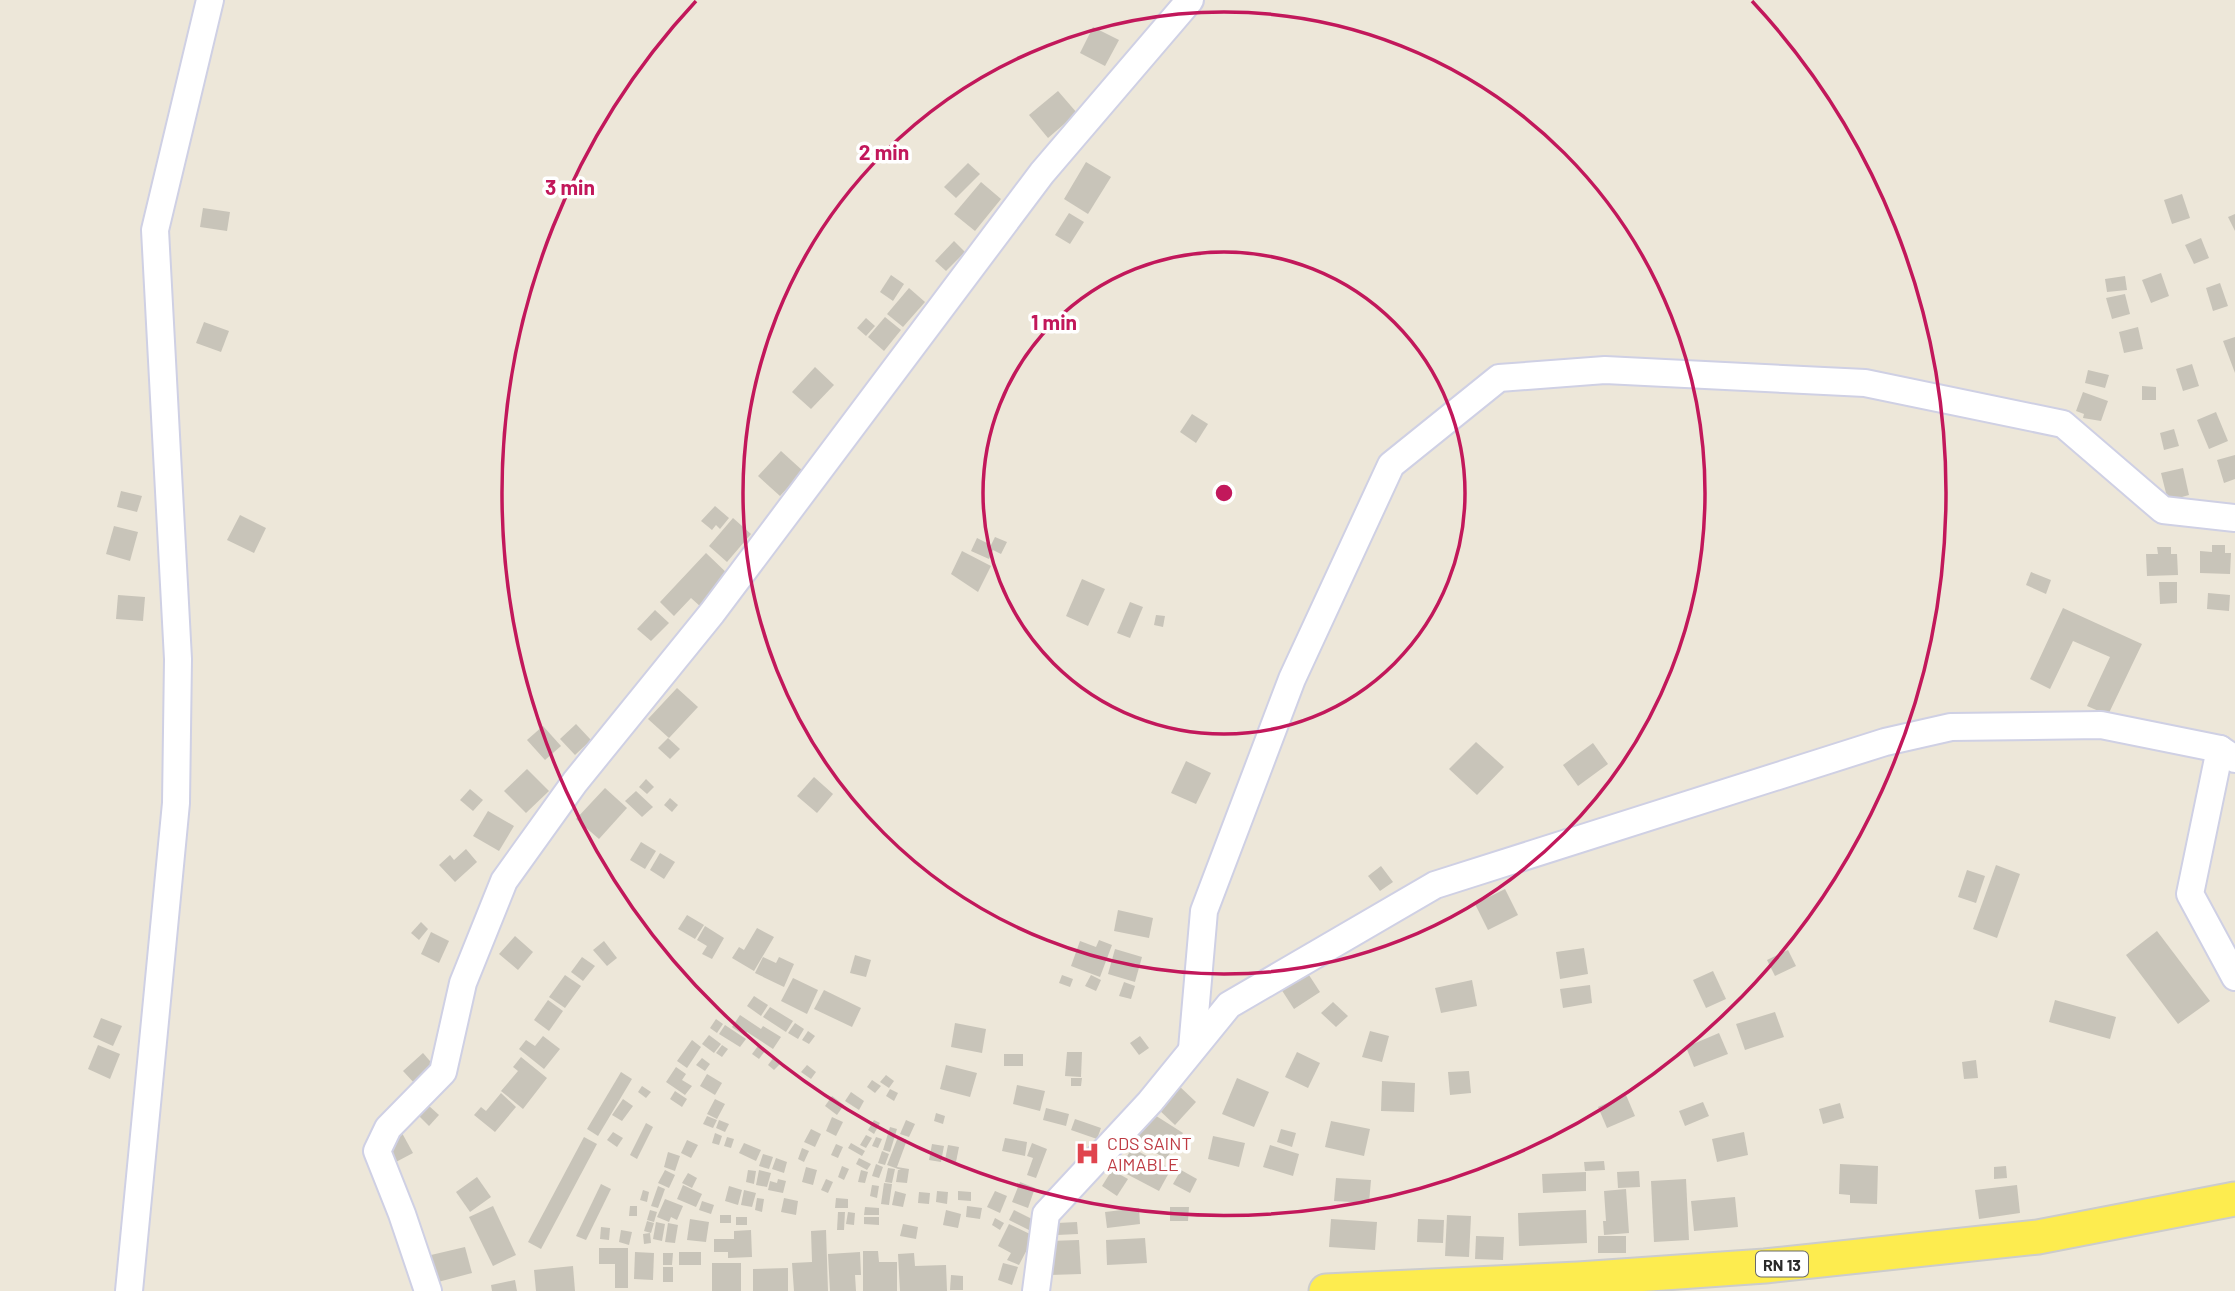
<svg xmlns="http://www.w3.org/2000/svg" width="2235" height="1291" viewBox="0 0 2235 1291" font-family="Barlow,sans-serif">
	<rect width="100%" height="100%" fill="#ede7d9"/>
	<g fill="#c8c4b9">
		<polygon points="1093,27 1119,40 1105,66 1080,53"/>
		<polygon points="1058,91 1077,113 1048,138 1029,115"/>
		<polygon points="1086,162 1111,177 1088,214 1064,199"/>
		<polygon points="968,163 980,174 956,198 944,187"/>
		<polygon points="981,182 1001,199 975,231 954,214"/>
		<polygon points="2182,194 2190,218 2172,224 2164,200"/>
		<polygon points="203,208 230,212 227,231 200,227"/>
		<polygon points="1069,213 1084,222 1070,244 1055,235"/>
		<polygon points="2235,214 2235,231 2228,217"/>
		<polygon points="2201,238 2209,258 2194,264 2185,245"/>
		<polygon points="954,241 965,252 946,271 935,261"/>
		<polygon points="2161,273 2169,296 2151,303 2142,280"/>
		<polygon points="891,275 904,284 893,301 880,292"/>
		<polygon points="2125,276 2127,290 2107,292 2105,279"/>
		<polygon points="2220,283 2228,306 2213,311 2206,288"/>
		<polygon points="909,288 925,302 903,327 887,314"/>
		<polygon points="2125,294 2130,314 2112,319 2106,298"/>
		<polygon points="885,317 901,330 884,351 868,337"/>
		<polygon points="866,318 875,326 866,336 857,328"/>
		<polygon points="204,322 229,331 221,352 196,343"/>
		<polygon points="2138,327 2143,349 2124,353 2119,332"/>
		<polygon points="2235,337 2235,373 2223,341"/>
		<polygon points="2192,364 2199,386 2183,391 2176,369"/>
		<polygon points="815,367 834,385 811,409 792,392"/>
		<polygon points="2088,370 2109,375 2105,388 2085,383"/>
		<polygon points="2142,386 2156,387 2156,400 2142,400"/>
		<polygon points="2083,392 2108,401 2101,421 2083,418 2084,414 2076,411"/>
		<polygon points="2216,412 2228,441 2209,449 2197,420"/>
		<polygon points="1192,414 1208,424 1196,443 1180,432"/>
		<polygon points="2174,429 2179,446 2164,450 2160,433"/>
		<polygon points="781,451 803,471 780,496 758,476"/>
		<polygon points="2235,455 2235,479 2224,483 2217,460"/>
		<polygon points="2183,468 2189,495 2168,501 2161,473"/>
		<polygon points="121,491 142,496 137,512 117,507"/>
		<polygon points="715,506 729,518 720,529 716,525 712,530 701,521"/>
		<polygon points="240,515 266,528 254,553 227,540"/>
		<polygon points="733,518 751,534 727,562 709,546"/>
		<polygon points="114,526 138,532 130,561 106,554"/>
		<polygon points="995,537 1007,542 1001,554 993,550 989,559 971,551 977,538 991,545"/>
		<polygon points="2212,545 2225,545 2225,553 2231,553 2230,574 2200,573 2200,551 2212,552"/>
		<polygon points="2157,547 2171,547 2171,554 2177,554 2178,575 2147,576 2146,554 2158,554"/>
		<polygon points="962,551 991,566 978,592 951,574"/>
		<polygon points="706,553 731,577 701,607 691,598 674,616 660,602"/>
		<polygon points="2031,572 2051,580 2046,594 2026,585"/>
		<polygon points="1082,579 1105,589 1088,626 1066,616"/>
		<polygon points="2159,582 2177,582 2177,603 2160,604"/>
		<polygon points="2208,593 2230,595 2229,611 2207,609"/>
		<polygon points="118,595 145,597 143,621 116,619"/>
		<polygon points="1130,602 1143,607 1130,638 1117,633"/>
		<polygon points="2063,608 2142,644 2108,715 2087,706 2110,657 2073,641 2050,689 2030,679"/>
		<polygon points="655,610 669,623 651,641 637,629"/>
		<polygon points="1156,615 1165,616 1163,627 1154,625"/>
		<polygon points="677,688 698,707 669,738 648,719"/>
		<polygon points="576,724 591,740 575,755 560,739"/>
		<polygon points="543,726 561,746 545,760 527,740"/>
		<polygon points="668,738 680,749 670,759 658,748"/>
		<polygon points="1476,742 1504,767 1477,795 1449,769"/>
		<polygon points="1593,743 1608,764 1578,786 1563,765"/>
		<polygon points="1186,761 1211,773 1196,804 1171,793"/>
		<polygon points="527,769 549,791 526,813 504,791"/>
		<polygon points="814,777 833,794 817,813 797,796"/>
		<polygon points="646,779 654,787 647,794 639,787"/>
		<polygon points="605,788 627,808 599,839 576,819"/>
		<polygon points="470,789 483,800 473,811 460,800"/>
		<polygon points="636,791 653,807 642,817 625,801"/>
		<polygon points="670,798 678,805 672,812 664,805"/>
		<polygon points="488,811 514,826 499,851 473,836"/>
		<polygon points="641,842 656,851 645,869 630,860"/>
		<polygon points="466,849 477,862 455,882 439,865 450,855 454,860"/>
		<polygon points="660,853 675,862 664,879 650,870"/>
		<polygon points="1996,865 2020,874 1997,938 1973,929"/>
		<polygon points="1381,866 1393,882 1380,891 1368,876"/>
		<polygon points="1967,870 1985,876 1976,903 1958,897"/>
		<polygon points="1505,889 1518,915 1488,930 1475,904"/>
		<polygon points="1118,910 1153,918 1149,938 1114,931"/>
		<polygon points="687,915 704,925 695,939 678,929"/>
		<polygon points="421,922 428,929 419,940 411,933"/>
		<polygon points="705,926 724,938 712,959 702,954 707,946 697,940"/>
		<polygon points="757,928 774,937 754,971 732,958 739,947 744,950"/>
		<polygon points="2157,931 2210,1001 2178,1024 2126,955"/>
		<polygon points="431,932 449,941 439,963 421,954"/>
		<polygon points="515,936 533,952 518,970 499,954"/>
		<polygon points="1099,940 1112,945 1100,977 1071,966 1080,941 1096,947"/>
		<polygon points="604,941 617,958 607,966 593,950"/>
		<polygon points="1584,948 1588,974 1560,979 1556,952"/>
		<polygon points="1115,949 1142,957 1135,982 1108,974"/>
		<polygon points="1788,950 1796,966 1775,976 1767,960"/>
		<polygon points="855,955 871,960 866,977 850,973"/>
		<polygon points="582,957 595,966 583,981 571,972"/>
		<polygon points="763,957 776,963 779,957 794,964 784,987 755,973"/>
		<polygon points="1713,971 1726,999 1706,1008 1693,980"/>
		<polygon points="1307,972 1320,992 1294,1009 1281,989"/>
		<polygon points="565,975 581,986 565,1008 549,997"/>
		<polygon points="1062,975 1073,979 1070,987 1059,983"/>
		<polygon points="1091,975 1101,980 1096,991 1085,986"/>
		<polygon points="793,978 818,990 807,1014 781,1001"/>
		<polygon points="1472,980 1477,1006 1441,1013 1435,988"/>
		<polygon points="1124,982 1135,986 1131,999 1119,996"/>
		<polygon points="1590,985 1592,1003 1563,1008 1560,989"/>
		<polygon points="824,990 861,1008 852,1027 814,1009"/>
		<polygon points="754,996 768,1005 761,1016 747,1006"/>
		<polygon points="548,1000 563,1011 549,1031 534,1020"/>
		<polygon points="2055,1000 2116,1017 2110,1039 2049,1022"/>
		<polygon points="1333,1002 1348,1016 1336,1027 1321,1013"/>
		<polygon points="770,1007 793,1021 786,1032 763,1017"/>
		<polygon points="1775,1012 1784,1037 1745,1050 1736,1024"/>
		<polygon points="740,1015 761,1029 763,1026 781,1037 773,1049 747,1032 745,1036 732,1027"/>
		<polygon points="101,1018 122,1026 113,1046 93,1037"/>
		<polygon points="716,1019 723,1024 717,1033 710,1028"/>
		<polygon points="795,1023 804,1029 798,1039 788,1033"/>
		<polygon points="955,1023 986,1029 982,1053 951,1047"/>
		<polygon points="725,1025 746,1039 740,1047 719,1034"/>
		<polygon points="808,1031 815,1036 809,1044 802,1040"/>
		<polygon points="1370,1031 1389,1036 1382,1062 1362,1057"/>
		<polygon points="1719,1033 1728,1054 1694,1067 1686,1047"/>
		<polygon points="709,1035 721,1044 714,1053 702,1044"/>
		<polygon points="543,1036 560,1049 544,1069 519,1049 526,1040 535,1046"/>
		<polygon points="1140,1036 1149,1048 1139,1055 1130,1043"/>
		<polygon points="692,1040 701,1047 687,1068 677,1061"/>
		<polygon points="98,1045 120,1054 110,1079 88,1069"/>
		<polygon points="722,1045 728,1049 722,1057 716,1053"/>
		<polygon points="758,1046 765,1051 759,1059 752,1054"/>
		<polygon points="1067,1052 1082,1052 1081,1077 1065,1076"/>
		<polygon points="1297,1052 1320,1063 1308,1088 1285,1077"/>
		<polygon points="423,1053 436,1068 416,1085 403,1071"/>
		<rect x="1004" y="1054" width="19" height="12"/>
		<polygon points="521,1057 547,1078 523,1109 501,1091 518,1071 513,1067"/>
		<polygon points="774,1057 781,1063 774,1070 768,1065"/>
		<polygon points="702,1058 710,1064 705,1071 696,1065"/>
		<polygon points="1976,1060 1978,1078 1964,1079 1962,1062"/>
		<polygon points="807,1065 816,1072 811,1079 801,1072"/>
		<polygon points="946,1065 977,1073 970,1097 940,1089"/>
		<polygon points="676,1067 686,1074 682,1080 692,1086 685,1095 666,1082"/>
		<polygon points="1469,1071 1471,1093 1450,1095 1448,1072"/>
		<polygon points="621,1072 632,1079 598,1136 587,1129"/>
		<polygon points="707,1074 722,1083 715,1095 700,1086"/>
		<polygon points="886,1075 894,1081 889,1088 880,1082"/>
		<polygon points="1071,1078 1082,1078 1081,1086 1071,1086"/>
		<polygon points="1237,1078 1269,1092 1254,1127 1222,1114"/>
		<polygon points="872,1080 881,1086 875,1093 867,1087"/>
		<polygon points="1382,1081 1415,1083 1414,1112 1381,1111"/>
		<polygon points="1017,1085 1045,1091 1040,1111 1013,1104"/>
		<polygon points="1178,1085 1196,1102 1175,1125 1157,1108"/>
		<polygon points="642,1086 651,1092 646,1098 638,1092"/>
		<polygon points="890,1089 898,1093 894,1101 886,1096"/>
		<polygon points="675,1091 687,1099 682,1107 670,1099"/>
		<polygon points="851,1092 864,1101 859,1110 845,1101"/>
		<polygon points="501,1093 516,1107 495,1132 474,1115 481,1107 486,1111"/>
		<polygon points="1626,1095 1635,1116 1607,1128 1598,1107"/>
		<polygon points="832,1096 844,1105 837,1115 825,1106"/>
		<polygon points="623,1099 633,1106 622,1121 612,1115"/>
		<polygon points="715,1099 725,1104 717,1119 707,1114"/>
		<polygon points="1703,1102 1709,1116 1685,1126 1679,1111"/>
		<polygon points="1840,1103 1844,1118 1823,1124 1819,1109"/>
		<polygon points="428,1105 439,1115 429,1126 418,1115"/>
		<polygon points="1046,1108 1069,1114 1066,1126 1043,1120"/>
		<polygon points="1150,1112 1183,1133 1166,1159 1133,1139"/>
		<polygon points="936,1113 945,1116 943,1124 934,1121"/>
		<polygon points="707,1116 717,1120 713,1128 703,1124"/>
		<polygon points="832,1117 843,1122 836,1136 826,1131"/>
		<polygon points="1075,1119 1101,1128 1097,1139 1071,1130"/>
		<polygon points="719,1120 729,1124 725,1132 716,1128"/>
		<polygon points="874,1120 880,1123 874,1134 868,1130"/>
		<polygon points="906,1120 915,1124 909,1137 900,1134"/>
		<polygon points="1331,1121 1370,1129 1364,1156 1325,1147"/>
		<polygon points="646,1123 653,1127 637,1159 630,1155"/>
		<polygon points="890,1127 897,1129 890,1152 883,1150"/>
		<polygon points="811,1129 821,1134 815,1147 804,1142"/>
		<polygon points="1281,1129 1296,1133 1292,1147 1277,1142"/>
		<polygon points="613,1132 623,1138 617,1147 607,1140"/>
		<polygon points="1744,1132 1748,1155 1717,1162 1712,1139"/>
		<polygon points="402,1133 413,1153 394,1163 384,1143"/>
		<polygon points="715,1133 722,1136 719,1145 712,1143"/>
		<polygon points="866,1135 872,1138 866,1148 860,1145"/>
		<polygon points="1213,1136 1245,1143 1239,1167 1208,1159"/>
		<polygon points="584,1137 597,1144 541,1249 528,1242"/>
		<polygon points="727,1137 734,1139 731,1148 724,1146"/>
		<polygon points="876,1137 882,1139 878,1148 872,1146"/>
		<polygon points="898,1137 907,1140 897,1167 909,1169 907,1183 896,1182 898,1170 901,1170 887,1165"/>
		<polygon points="1005,1138 1027,1142 1025,1156 1002,1151"/>
		<polygon points="687,1140 698,1145 691,1158 681,1153"/>
		<polygon points="744,1143 761,1150 756,1161 739,1153"/>
		<polygon points="851,1143 865,1151 862,1156 848,1148"/>
		<polygon points="1032,1143 1047,1149 1036,1178 1027,1175 1033,1158 1027,1156"/>
		<polygon points="836,1144 843,1147 838,1158 831,1155"/>
		<polygon points="932,1144 944,1146 941,1162 929,1160"/>
		<polygon points="948,1145 959,1147 956,1162 945,1160"/>
		<polygon points="1270,1145 1299,1154 1293,1176 1263,1167"/>
		<polygon points="802,1148 809,1151 804,1162 798,1159"/>
		<polygon points="1132,1148 1171,1169 1159,1191 1119,1170"/>
		<polygon points="882,1151 889,1154 885,1165 878,1163"/>
		<polygon points="668,1152 680,1156 675,1171 664,1167"/>
		<polygon points="763,1154 773,1157 769,1169 759,1166"/>
		<polygon points="776,1158 787,1162 784,1173 772,1169"/>
		<polygon points="859,1158 871,1164 867,1170 856,1164"/>
		<polygon points="1604,1161 1605,1170 1585,1171 1584,1162"/>
		<polygon points="876,1164 883,1167 879,1178 872,1176"/>
		<polygon points="1840,1164 1878,1166 1877,1204 1850,1203 1850,1195 1839,1194"/>
		<polygon points="842,1166 849,1169 844,1180 838,1177"/>
		<polygon points="2006,1166 2007,1178 1994,1179 1994,1167"/>
		<polygon points="806,1167 817,1170 813,1185 802,1182"/>
		<polygon points="888,1168 895,1169 892,1183 885,1182"/>
		<polygon points="665,1170 675,1175 669,1188 658,1183"/>
		<polygon points="748,1170 756,1171 754,1184 746,1182"/>
		<polygon points="759,1170 771,1173 767,1187 756,1185"/>
		<polygon points="861,1170 868,1172 865,1183 858,1182"/>
		<polygon points="1112,1170 1128,1179 1117,1196 1102,1186"/>
		<polygon points="1181,1170 1197,1179 1190,1193 1173,1184"/>
		<polygon points="1639,1171 1640,1187 1618,1188 1617,1172"/>
		<polygon points="1586,1172 1586,1191 1543,1193 1542,1174"/>
		<polygon points="688,1173 697,1178 692,1188 682,1183"/>
		<polygon points="477,1177 491,1197 470,1212 456,1192"/>
		<polygon points="1336,1178 1371,1180 1369,1203 1334,1201"/>
		<polygon points="778,1179 786,1181 783,1193 768,1190 770,1181 777,1183"/>
		<polygon points="826,1179 833,1182 828,1193 821,1190"/>
		<polygon points="1686,1179 1689,1240 1654,1242 1651,1181"/>
		<polygon points="1020,1182 1035,1188 1028,1208 1012,1202"/>
		<polygon points="884,1183 892,1184 889,1205 881,1204"/>
		<polygon points="601,1184 611,1189 586,1240 576,1236"/>
		<polygon points="683,1185 702,1194 696,1207 677,1199"/>
		<polygon points="872,1185 879,1186 877,1198 870,1196"/>
		<polygon points="2017,1185 2020,1213 1979,1219 1975,1190"/>
		<polygon points="658,1186 665,1189 658,1208 651,1206"/>
		<polygon points="729,1186 742,1190 738,1205 725,1201"/>
		<polygon points="1626,1189 1629,1233 1604,1235 1603,1221 1606,1221 1604,1191"/>
		<polygon points="643,1190 649,1192 647,1202 640,1200"/>
		<polygon points="744,1190 756,1193 752,1207 741,1205"/>
		<polygon points="895,1191 906,1194 903,1207 892,1205"/>
		<polygon points="937,1191 948,1192 947,1204 936,1202"/>
		<polygon points="958,1191 971,1192 971,1201 958,1200"/>
		<polygon points="995,1191 1007,1196 1000,1213 987,1207"/>
		<polygon points="919,1192 930,1193 929,1204 918,1203"/>
		<polygon points="1735,1197 1738,1227 1694,1231 1691,1201"/>
		<polygon points="757,1198 764,1199 762,1212 755,1210"/>
		<polygon points="784,1198 798,1201 796,1215 781,1212"/>
		<polygon points="836,1198 848,1199 848,1208 835,1208"/>
		<polygon points="665,1199 683,1206 677,1220 671,1217 669,1222 657,1217"/>
		<polygon points="702,1201 714,1205 711,1214 699,1210"/>
		<polygon points="493,1206 516,1255 493,1266 469,1217"/>
		<polygon points="630,1206 637,1206 637,1216 629,1216"/>
		<polygon points="967,1206 982,1208 980,1219 966,1217"/>
		<polygon points="865,1207 879,1208 879,1215 864,1215"/>
		<polygon points="1170,1207 1189,1207 1188,1221 1170,1221"/>
		<polygon points="1139,1208 1140,1224 1107,1228 1105,1212"/>
		<polygon points="650,1210 657,1212 654,1222 647,1220"/>
		<polygon points="946,1210 961,1214 958,1228 943,1225"/>
		<polygon points="1014,1210 1034,1220 1029,1230 1009,1220"/>
		<polygon points="1586,1210 1587,1243 1519,1246 1518,1213"/>
		<polygon points="838,1212 845,1212 844,1230 837,1230"/>
		<polygon points="848,1212 855,1213 854,1225 846,1224"/>
		<rect x="720" y="1215" width="11" height="8"/>
		<polygon points="1447,1215 1471,1216 1469,1257 1445,1256"/>
		<rect x="736" y="1217" width="11" height="8"/>
		<polygon points="864,1217 879,1217 879,1225 864,1224"/>
		<polygon points="995,1218 1004,1223 1000,1230 992,1225"/>
		<polygon points="690,1219 709,1222 706,1242 687,1240"/>
		<polygon points="1331,1219 1377,1222 1375,1250 1329,1247"/>
		<polygon points="1418,1219 1444,1220 1443,1243 1417,1242"/>
		<polygon points="647,1221 654,1223 651,1233 644,1231"/>
		<polygon points="656,1222 665,1224 662,1241 653,1239"/>
		<polygon points="1077,1222 1078,1234 1057,1235 1057,1223"/>
		<polygon points="668,1223 678,1225 675,1243 665,1242"/>
		<polygon points="903,1224 918,1227 916,1239 900,1236"/>
		<polygon points="1009,1224 1034,1236 1019,1265 1007,1260 1011,1253 998,1246"/>
		<polygon points="601,1227 610,1228 609,1240 600,1239"/>
		<polygon points="621,1230 632,1232 629,1245 619,1242"/>
		<polygon points="751,1230 752,1257 728,1258 728,1252 714,1252 714,1239 734,1239 734,1231"/>
		<polygon points="826,1230 828,1291 794,1291 792,1263 812,1262 811,1231"/>
		<polygon points="650,1233 651,1243 644,1244 643,1234"/>
		<polygon points="1476,1236 1504,1237 1503,1260 1475,1259"/>
		<rect x="1598" y="1236" width="28" height="17"/>
		<polygon points="1145,1238 1147,1263 1107,1265 1106,1240"/>
		<polygon points="1079,1240 1081,1274 1050,1275 1049,1241"/>
		<polygon points="465,1247 472,1273 438,1282 431,1255"/>
		<polygon points="599,1248 628,1248 628,1288 615,1288 615,1264 599,1264"/>
		<polygon points="863,1251 878,1251 879,1262 897,1262 897,1291 863,1291"/>
		<polygon points="635,1252 654,1253 653,1280 634,1279"/>
		<rect x="679" y="1252" width="22" height="13"/>
		<polygon points="860,1252 861,1275 855,1275 856,1291 830,1291 828,1254"/>
		<polygon points="663,1253 673,1253 672,1265 663,1265"/>
		<polygon points="914,1253 915,1266 946,1265 947,1291 900,1291 898,1254"/>
		<rect x="712" y="1263" width="29" height="28"/>
		<polygon points="1003,1263 1018,1267 1012,1285 998,1280"/>
		<polygon points="573,1266 575,1291 536,1291 534,1270"/>
		<rect x="663" y="1267" width="10" height="15"/>
		<polygon points="788,1268 788,1291 753,1291 753,1269"/>
		<polygon points="951,1275 963,1276 963,1290 950,1290"/>
		<polygon points="515,1280 517,1291 492,1291 491,1285"/>
	</g>
	<g fill="none" stroke-linecap="round" stroke-linejoin="round">
		<defs>
			<g id="minor">
				<polyline points="2220,749 2190,894 2235,977"/>
				<polyline points="1192,1049 1204,911 1292,679 1391,465 1499,378 1605,370 1865,383 2063,424 2163,510 2235,518"/>
				<polyline points="129,1291 176,803 178,659 155,230 210,0"/>
				<polyline points="428,1291 402,1214 377,1151 388,1128 443,1072 463,983 504,881 575,782 712,613 1042,173 1190,0"/>
				<polyline points="1036,1291 1046,1214 1150,1102 1229,1005 1435,885 1885,742 1951,727 2101,725 2220,749 2235,759"/>
			</g>
			<polyline id="major" points="1326,1291 1578,1279 1765,1266 2038,1237 2235,1199"/>
		</defs>
		<use href="#minor" stroke="#cfd0e4" stroke-width="30"/>
		<use href="#major" stroke="#ccc" stroke-width="37"/>
		<use href="#minor" stroke="#fff" stroke-width="26"/>
		<use href="#major" stroke="#fdec4f" stroke-width="33"/>
	</g>
	<g fill="none" stroke="#c2185b" stroke-width="3.5">
		<circle cx="1224" cy="493" r="241"/>
		<circle cx="1224" cy="493" r="481"/>
		<path d="M1752 1A722 722 0 1 1 696 1"/>
	</g>
	<defs>
		<symbol id="hospital-bare" viewBox="-9 -9 18 18"><path d="M-5-5h3v3.5h4V-5h3V5h-3V1.5h-4V5h-3Z" fill="#e0444e" stroke="#fff" stroke-width="2.5" paint-order="stroke"/></symbol>
	</defs>
	<g fill-rule="evenodd">
		<use href="#hospital-bare" x="1070" y="1136" width="35" height="35"/>
	</g>
	<g text-anchor="middle" dominant-baseline="central" stroke-width="7" stroke-linejoin="round" paint-order="stroke">
		<rect fill="#fff" stroke="#696969" stroke-width="2" x="1756" y="1251.5" width="52" height="25" rx="5"/>
		<g font-size="16" font-weight="bold" fill="#292929">
			<text x="1782" y="1264">RN 13</text>
		</g>
		<g font-size="18" fill="#be3a42" stroke="#fff" text-anchor="start">
			<text x="1107" y="1143">CDS SAINT<tspan x="1107" dy="21">AIMABLE</tspan></text>
		</g>
	</g>
	<circle cx="1224" cy="493" r="10" fill="#c2185b" stroke="#fff" stroke-width="3.5"/>
	<g font-size="21" text-anchor="middle" font-weight="bold" fill="#c2185b" stroke="#fff" stroke-width="7" stroke-linejoin="round" paint-order="stroke">
		<text x="884" y="160">2 min</text>
		<text x="570" y="195">3 min</text>
		<text x="1054" y="330">1 min</text>
	</g>
</svg>
